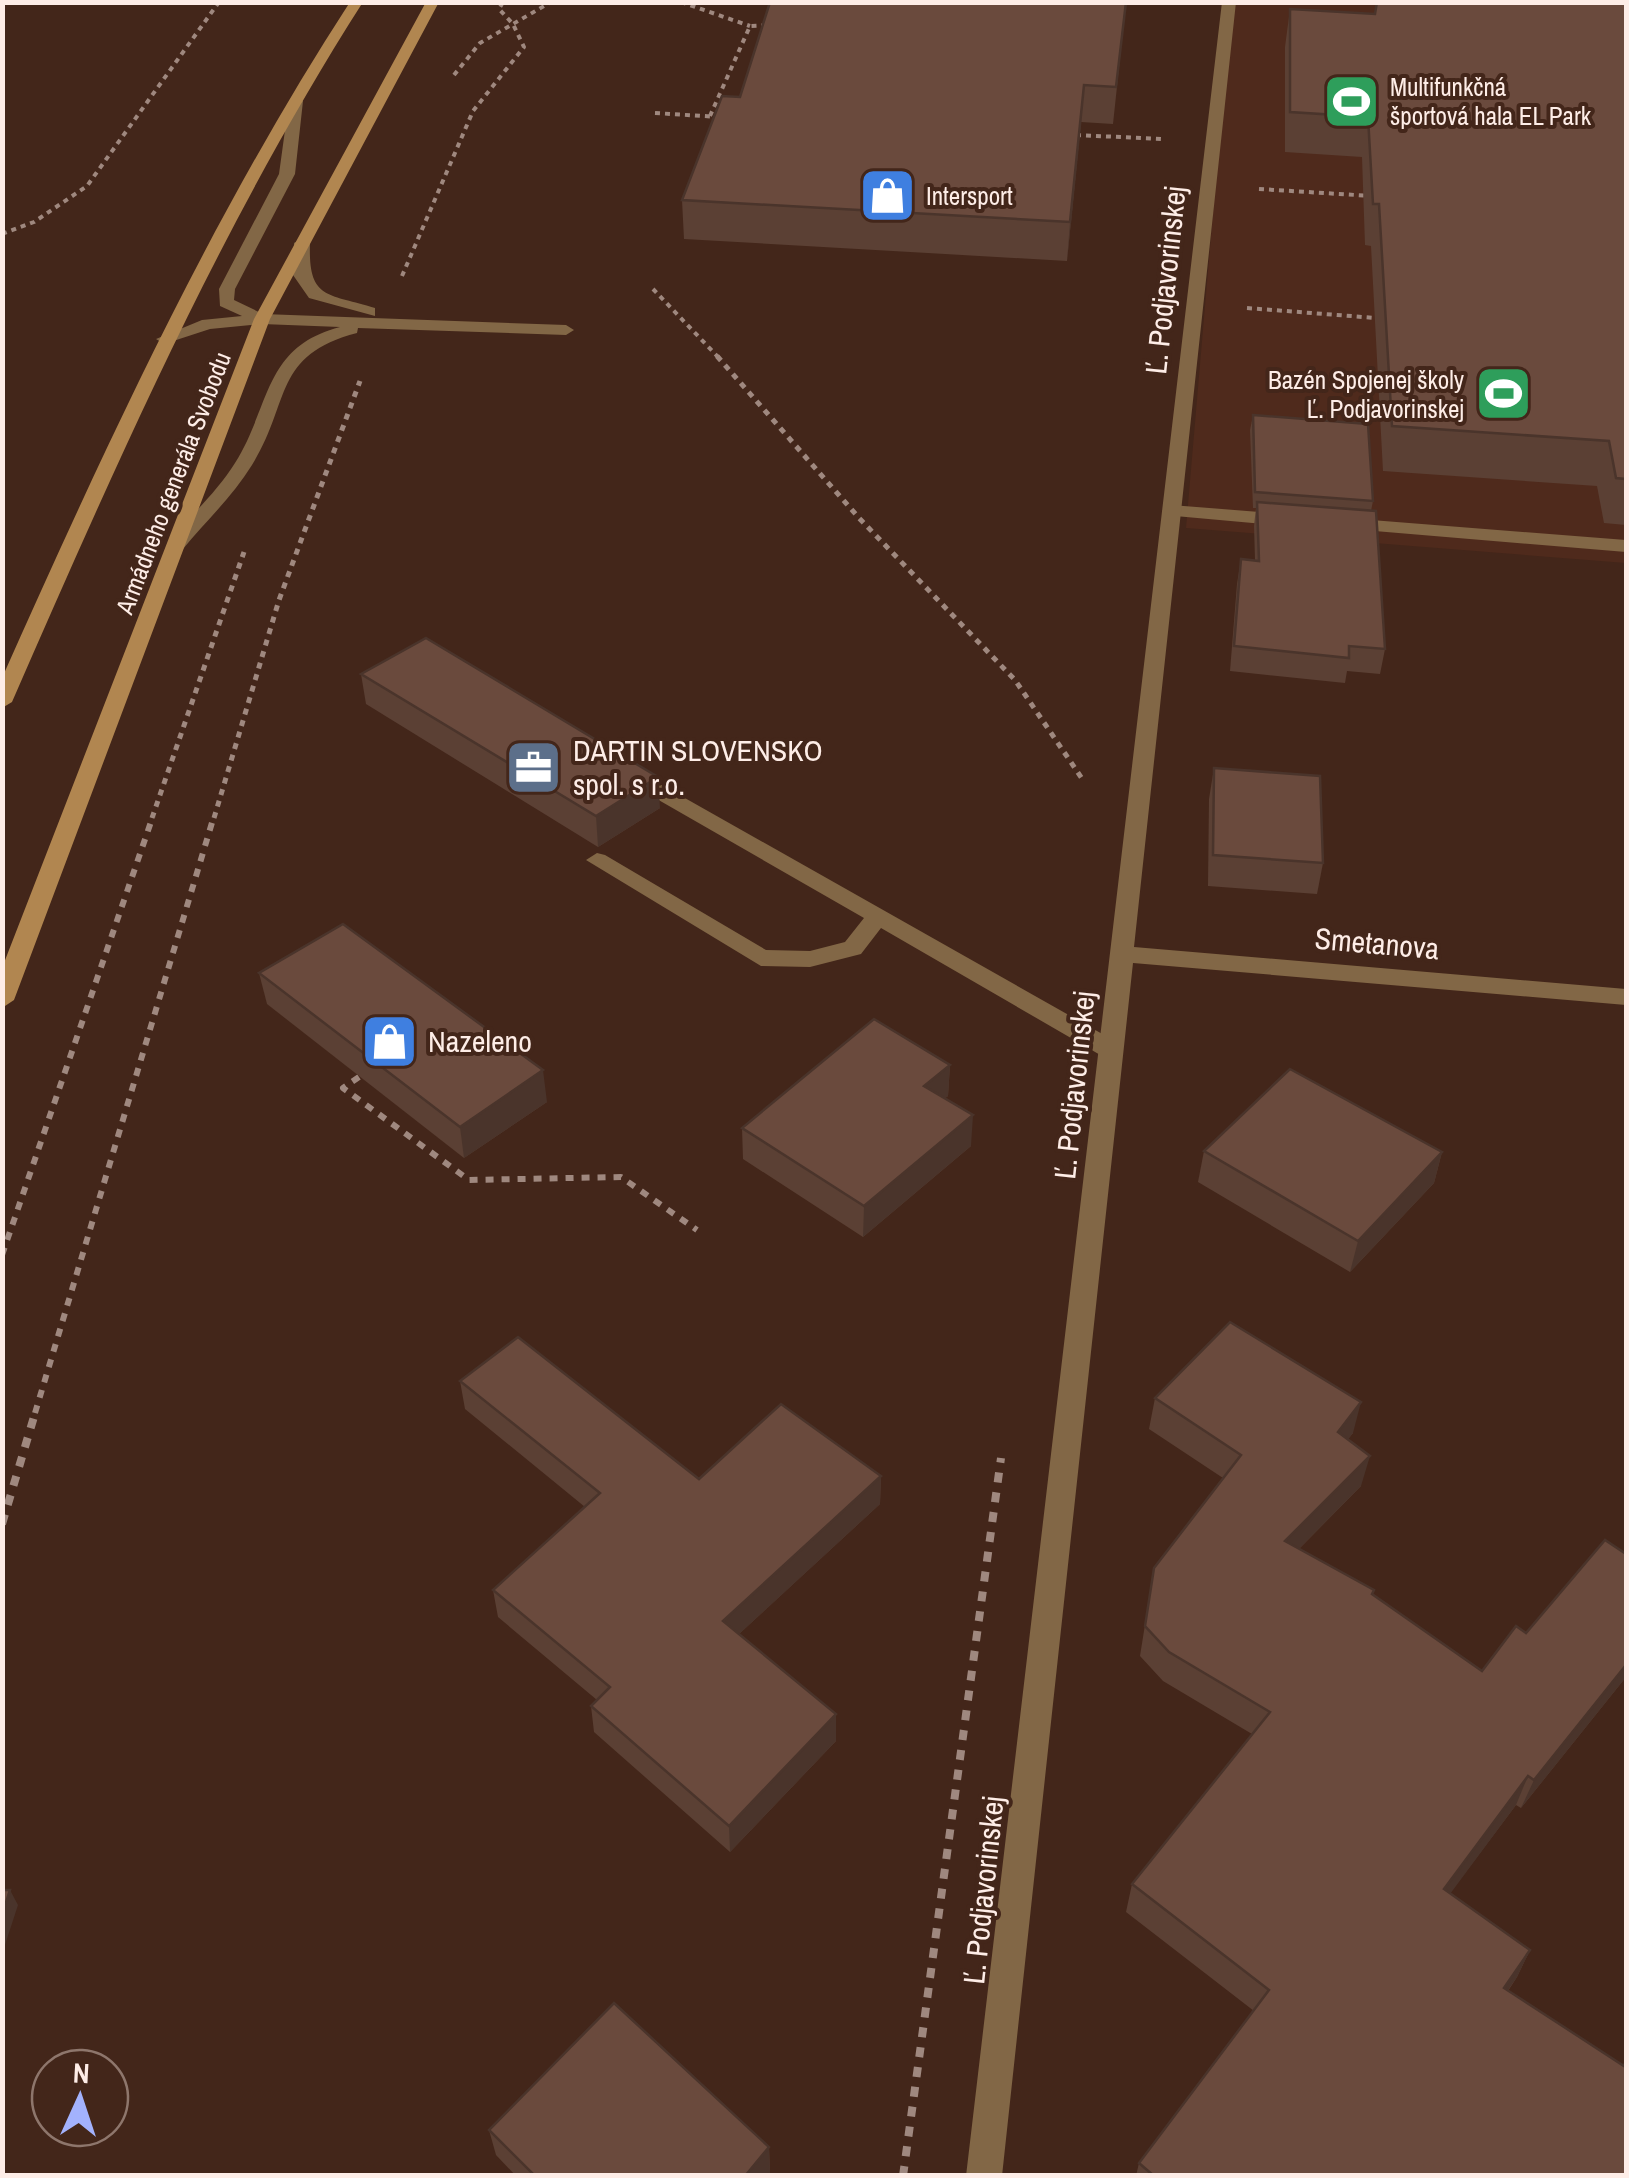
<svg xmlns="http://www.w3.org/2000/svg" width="1629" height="2178" viewBox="0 0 1629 2178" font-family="'Archivo Narrow',sans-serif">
	<rect width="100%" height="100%" fill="#43261a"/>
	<polygon fill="#4f2a1c" points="1231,3 1626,3 1626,563 1186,528"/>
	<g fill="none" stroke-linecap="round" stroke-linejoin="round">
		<g stroke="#9f887f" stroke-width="4" stroke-dasharray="5 5" stroke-linecap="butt">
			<polyline points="681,2 750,26"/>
			<polyline points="454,75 480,43 551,2"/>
			<polyline points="655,113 719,117"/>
			<polyline points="710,116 750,26 770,25"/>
			<polyline points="1076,135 1163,139"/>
			<polyline points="1259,189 1372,196"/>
			<polyline points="2,234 34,222 87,186 219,2"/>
			<polyline points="402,276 473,111 524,47 513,24 499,9 503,2"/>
			<polyline points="653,289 719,358"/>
			<polyline points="1247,308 1376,318"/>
		</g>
		<g stroke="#9f887f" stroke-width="5" stroke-dasharray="6 6" stroke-linecap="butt">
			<polyline points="717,356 859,518 1015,680 1083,780"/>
			<polyline points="152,818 244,552"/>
			<polyline points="214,818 279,600 360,381"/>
		</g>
		<g stroke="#9f887f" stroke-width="6" stroke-dasharray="8 8" stroke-linecap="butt">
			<polyline points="359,1077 343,1088 469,1180 621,1177 697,1230"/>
			<polyline points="2,1255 153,816"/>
			<polyline points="35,1413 214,816"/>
		</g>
		<g stroke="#9f887f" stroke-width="8" stroke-dasharray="10 10" stroke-linecap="butt">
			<polyline points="2,1524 36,1410"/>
			<polyline points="903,2176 1001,1458"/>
		</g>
		<g fill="#826746" fill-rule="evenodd">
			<polygon points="1171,505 1286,514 1295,520 1286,526 1164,515 1162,511"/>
			<polygon points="1346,518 1626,540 1626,552 1339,528 1339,520"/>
			<polygon points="630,767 1120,1044 1123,1050 1111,1059 1102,1056 881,928 861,954 810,967 761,966 586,860 597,853 605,855 766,950 810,951 845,942 864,918 622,779 619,774 622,769"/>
		</g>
		<g fill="#826746" fill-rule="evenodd">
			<polygon points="1222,2 1236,2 1134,947 1626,989 1626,1005 1133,963 1002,2176 966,2176"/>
			<path d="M296 97 303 101 295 174 235 289 234 300 263 314 566 325 574 330 566 335 358 328 357 333C272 355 291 403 252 465 233 496 206 521 183 549H169V541C191 515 217 492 235 463 271 406 263 347 340 327L262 324 210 329 164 344 156 339 202 320 242 316 220 306 219 289 279 174 289 101Z"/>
			<path d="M302 238 310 243C308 300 327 293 375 308V316L309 298 293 275 294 243Z"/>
		</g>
		<g fill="#b18650" fill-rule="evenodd">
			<path d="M350 2H363C221 224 117 462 12 702L2 708V678C106 445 211 216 350 2Z"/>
			<polygon points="426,2 439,2 270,319 14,1000 2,1008 2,968 254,319"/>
		</g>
	</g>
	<g fill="#5b4034">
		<polygon points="1126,2 1113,124 1081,122 1067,261 684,239 682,200 740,97"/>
		<polygon points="1626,2 1626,525 1604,523 1597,486 1383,471 1371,246 1365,245 1362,157 1285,152 1285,47 1290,9 1375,14"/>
		<polygon points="1253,415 1373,501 1371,511 1385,649 1380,674 1347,671 1345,683 1230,671 1237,584 1241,559 1255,560 1254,526 1256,508 1253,508 1250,430"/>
		<polygon points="361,674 660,808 598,847 366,704"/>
		<polygon points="1214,768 1323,863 1317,894 1208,886 1209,799"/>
		<polygon points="259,973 547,1102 464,1158 267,1004"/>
		<polygon points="950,1065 948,1096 945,1098 971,1146 863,1237 743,1159 742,1128"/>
		<polygon points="1204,1151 1442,1152 1434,1183 1350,1272 1198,1182"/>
		<polygon points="460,1381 699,1479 881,1476 880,1504 739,1634 836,1741 730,1852 594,1732 591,1706 597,1700 498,1617 493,1590 585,1507 465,1409"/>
		<polygon points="1155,1398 1353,1433 1348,1439 1361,1486 1299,1549 1373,1595 1482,1671 1526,1633 1626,1554 1626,1677 1521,1808 1516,1805 1450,1893 1530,1950 1517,1977 1508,1991 1626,2176 1136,2176 1139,2163 1254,2011 1126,1912 1132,1884 1252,1734 1163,1681 1140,1656 1154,1568 1223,1478 1149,1429"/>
		<polygon points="489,2130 769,2147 770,2172 767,2176 516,2176 496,2155"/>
	</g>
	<g fill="#4a342b">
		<polygon points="1084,85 1081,122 1067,261 1070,222"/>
		<polygon points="658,777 660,808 598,847 596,816"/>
		<polygon points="950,1065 948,1096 923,1117 924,1086"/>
		<polygon points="543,1070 547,1102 464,1158 460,1127"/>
		<polygon points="973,1115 971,1146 863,1237 864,1206"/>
		<polygon points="1442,1152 1434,1183 1350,1272 1358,1241"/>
		<polygon points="1361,1402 1353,1433 1330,1463 1338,1432"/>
		<polygon points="1370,1456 1361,1486 1277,1571 1285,1541"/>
		<polygon points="881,1476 880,1504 724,1648 723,1621"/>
		<polygon points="1626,1665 1626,1677 1521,1808 1534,1780"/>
		<polygon points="836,1714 836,1741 730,1852 729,1826"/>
		<polygon points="1528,1776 1516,1805 1433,1917 1444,1889"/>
		<polygon points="10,1890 18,1905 2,1954 2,1915"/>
		<polygon points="1530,1950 1517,1977 1491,2015 1504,1988"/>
		<polygon points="769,2147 770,2172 767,2176 745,2176"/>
	</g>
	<g fill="#6a4a3d" stroke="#4a342b" stroke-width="2.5">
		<polygon points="770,2 1126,2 1116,87 1084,85 1070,222 682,200 722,96 740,97"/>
		<polygon points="1377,2 1626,2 1626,479 1616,478 1609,441 1392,426 1379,204 1373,204 1368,117 1290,112 1290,9 1375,14"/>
		<polygon points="1253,415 1368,424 1373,501 1255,492"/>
		<polygon points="1257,502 1376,511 1385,649 1349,646 1349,658 1234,646 1241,559 1259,561"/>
		<polygon points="426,638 658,777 596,816 361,674"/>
		<polygon points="1214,768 1320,776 1323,863 1213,855"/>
		<polygon points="343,924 543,1070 460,1127 259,973"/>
		<polygon points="874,1019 950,1065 924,1086 973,1115 864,1206 742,1128"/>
		<polygon points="1290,1069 1442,1152 1358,1241 1204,1151"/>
		<polygon points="1230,1322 1361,1402 1338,1432 1370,1456 1285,1541 1374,1590 1372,1594 1482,1671 1516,1626 1526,1633 1605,1540 1626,1554 1626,1665 1534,1780 1528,1776 1444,1889 1530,1950 1504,1988 1624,2066 1626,2061 1626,2176 1154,2176 1139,2163 1269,1990 1132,1884 1270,1712 1169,1652 1145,1626 1154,1568 1241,1455 1155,1398"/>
		<polygon points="518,1337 699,1479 781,1404 881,1476 723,1621 836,1714 729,1826 591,1706 610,1687 493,1590 600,1493 460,1381"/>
		<polygon points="2,1890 10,1890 2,1915"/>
		<polygon points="614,2003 769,2147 745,2176 535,2176 489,2130"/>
	</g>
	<defs>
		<symbol id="stadium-square" viewBox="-11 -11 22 22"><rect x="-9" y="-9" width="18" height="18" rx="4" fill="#2e9e5b" stroke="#43261a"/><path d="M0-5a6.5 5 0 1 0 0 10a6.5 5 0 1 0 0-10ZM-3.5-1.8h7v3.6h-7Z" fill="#fff"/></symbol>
		<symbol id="shop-square" viewBox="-11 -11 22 22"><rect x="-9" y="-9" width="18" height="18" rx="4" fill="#3f7fe0" stroke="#43261a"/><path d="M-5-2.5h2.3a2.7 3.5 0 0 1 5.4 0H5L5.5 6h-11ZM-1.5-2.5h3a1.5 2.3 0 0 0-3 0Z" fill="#fff"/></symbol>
		<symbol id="office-square" viewBox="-11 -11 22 22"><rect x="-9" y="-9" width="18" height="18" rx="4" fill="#5c6f8a" stroke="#43261a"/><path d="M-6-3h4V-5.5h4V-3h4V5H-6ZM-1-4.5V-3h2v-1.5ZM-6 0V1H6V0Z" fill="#fff"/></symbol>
	</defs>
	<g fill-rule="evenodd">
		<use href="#stadium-square" x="1320" y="70" width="63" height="63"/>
		<use href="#shop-square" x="856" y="164" width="63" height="63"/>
		<use href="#stadium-square" x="1472" y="362" width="63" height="63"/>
		<use href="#office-square" x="502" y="736" width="63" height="63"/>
		<use href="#shop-square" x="358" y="1010" width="63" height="63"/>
	</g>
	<g text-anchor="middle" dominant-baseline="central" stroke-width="8" stroke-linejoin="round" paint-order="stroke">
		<g font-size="25" fill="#feede7" stroke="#43261a" text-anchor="start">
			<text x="1390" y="87">Multifunkčná<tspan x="1390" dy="29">športová hala EL Park</tspan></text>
			<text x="926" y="196">Intersport</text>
			<text x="1464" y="380" text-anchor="end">Bazén Spojenej školy<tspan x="1464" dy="29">Ľ. Podjavorinskej</tspan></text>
		</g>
		<g font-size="25" fill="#feede7" stroke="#43261a">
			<text transform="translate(173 483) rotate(-69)">Armádneho generála Svobodu</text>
		</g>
		<g font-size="30" fill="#feede7" stroke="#43261a">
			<text transform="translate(1165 280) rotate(-84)">Ľ. Podjavorinskej</text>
			<text transform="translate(1377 943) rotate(5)">Smetanova</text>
			<text transform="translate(1074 1085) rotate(-84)">Ľ. Podjavorinskej</text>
			<text transform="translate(983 1890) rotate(-84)">Ľ. Podjavorinskej</text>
		</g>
		<g font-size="30" fill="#feede7" stroke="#43261a" text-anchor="start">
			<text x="573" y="750">DARTIN SLOVENSKO<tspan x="573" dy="34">spol. s r.o.</tspan></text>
			<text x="428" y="1041">Nazeleno</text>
		</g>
	</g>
	<rect width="1629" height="2178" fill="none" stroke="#feede7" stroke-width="10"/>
	<g transform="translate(80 2098) rotate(3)"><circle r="48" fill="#43261a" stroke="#8e766c" stroke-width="2.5"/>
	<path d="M0-8L18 38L0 25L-18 38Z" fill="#a3b2fd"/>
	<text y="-15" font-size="28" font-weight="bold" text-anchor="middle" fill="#feede7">N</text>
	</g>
</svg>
